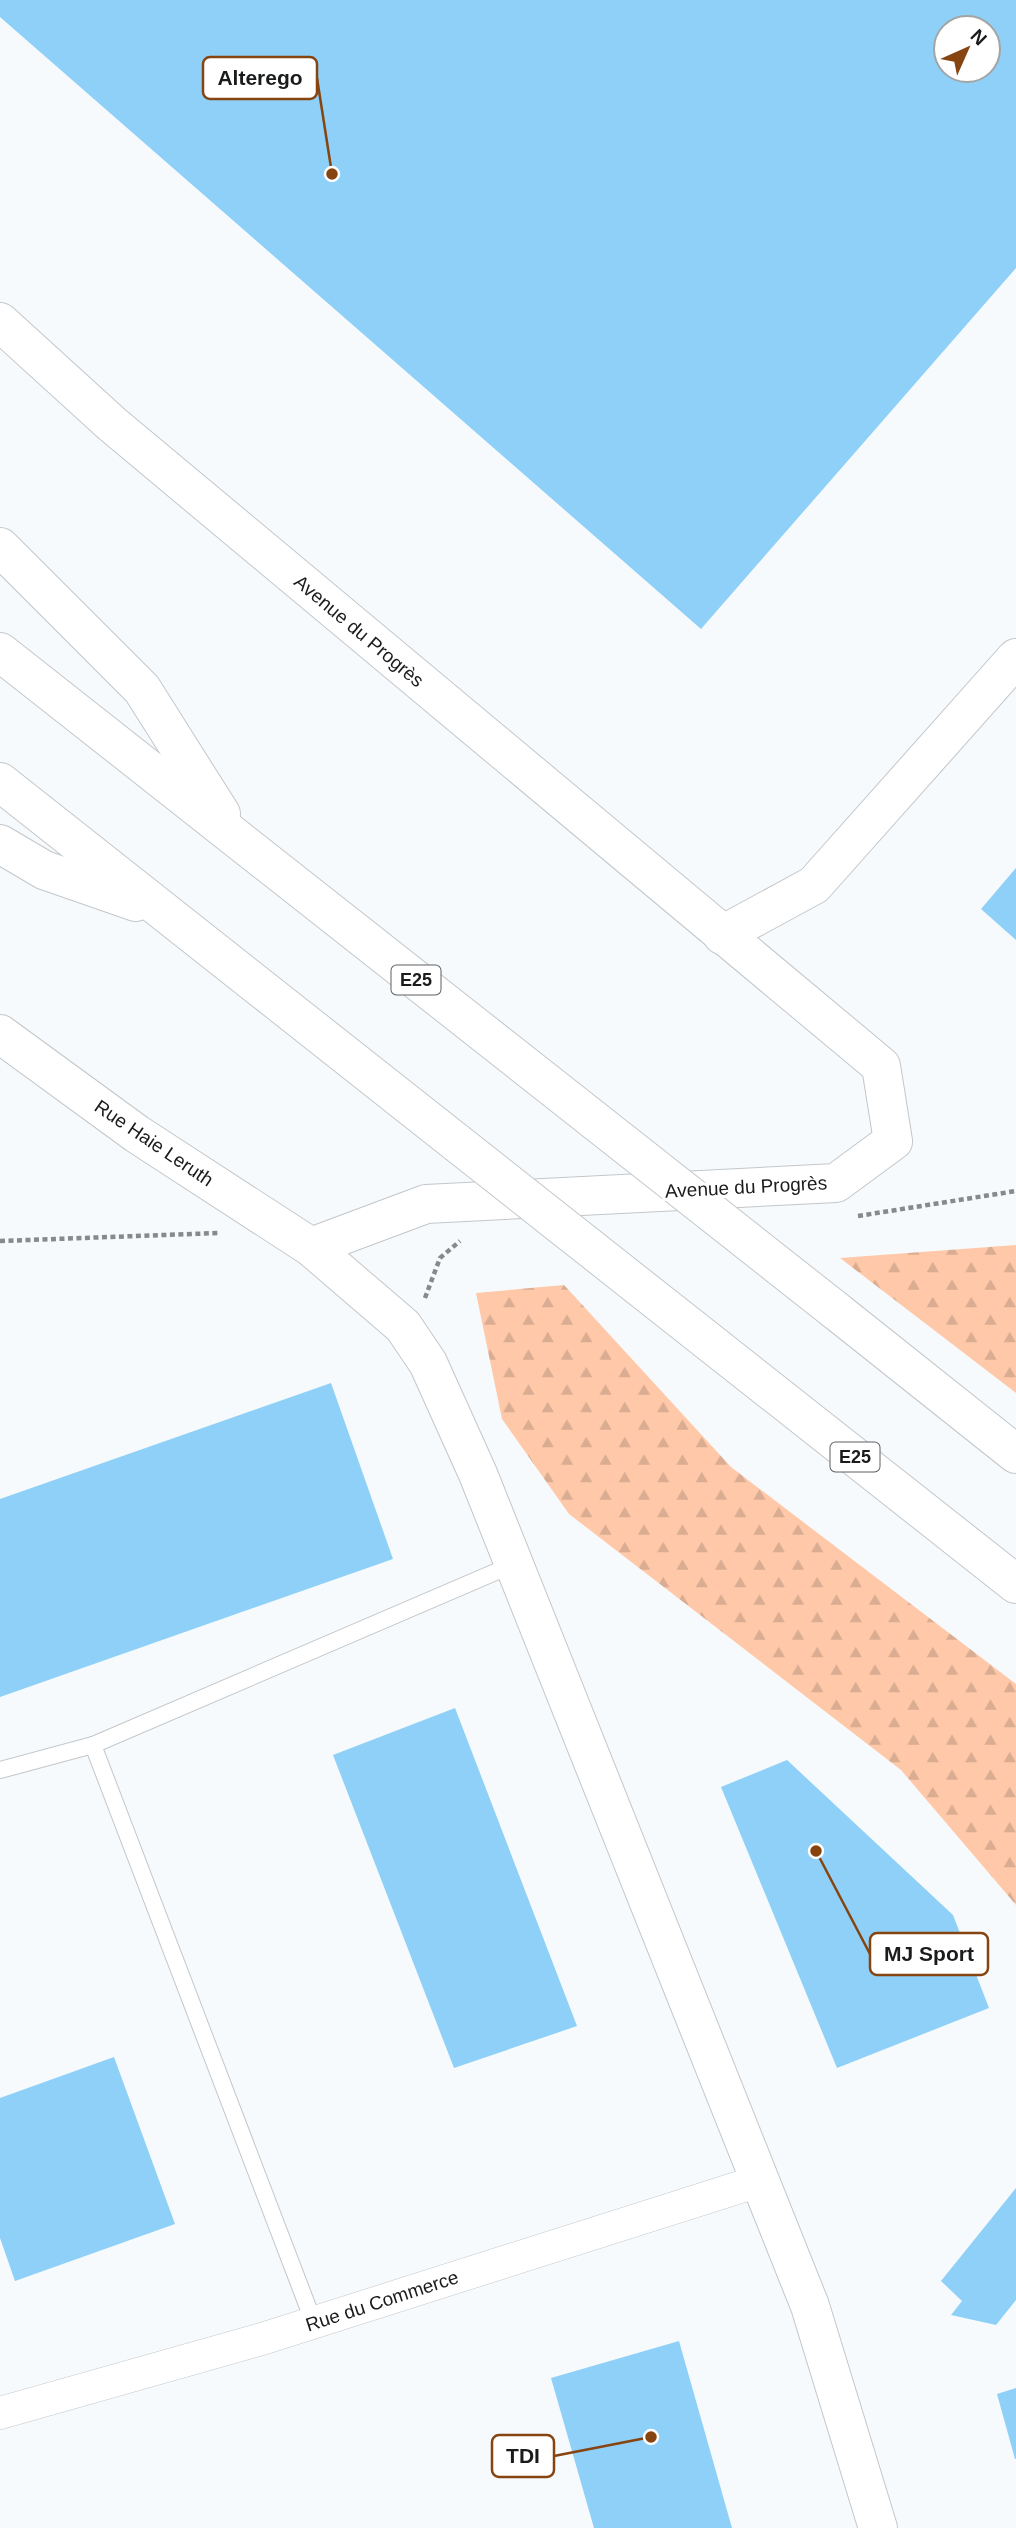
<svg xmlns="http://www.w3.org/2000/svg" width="1016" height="2528" viewBox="0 0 1016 2528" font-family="Helvetica,sans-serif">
	<defs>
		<pattern id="forest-firs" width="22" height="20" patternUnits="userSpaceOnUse" patternTransform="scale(1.75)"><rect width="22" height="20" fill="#ffc9a9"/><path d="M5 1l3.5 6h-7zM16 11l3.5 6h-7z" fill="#daac91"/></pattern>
	</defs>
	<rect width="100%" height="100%" fill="#f6fafd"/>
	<g fill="url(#forest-firs)">
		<polygon points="1016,1245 1016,1393 840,1258"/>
		<polygon points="564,1285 731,1467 1016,1684 1016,1905 901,1770 569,1514 502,1419 476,1293"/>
	</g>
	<g fill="#8ed0f7" fill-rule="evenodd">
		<path d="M0 0H1016V268L701 629 0 17ZM946 28H988V70H946Z"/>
		<polygon points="1016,868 1016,940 981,909"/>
		<polygon points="331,1383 393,1559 0,1697 0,1499"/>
		<polygon points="455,1708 577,2026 454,2068 333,1755"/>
		<polygon points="787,1760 953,1915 989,2008 837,2068 721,1787"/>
		<polygon points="114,2057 175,2224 15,2281 0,2238 0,2098"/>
		<polygon points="1016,2188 1016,2300 996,2325 951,2315 962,2301 941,2281"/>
		<polygon points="679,2341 732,2528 594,2528 551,2378"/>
		<polygon points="1016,2388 1016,2459 1015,2459 997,2394"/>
	</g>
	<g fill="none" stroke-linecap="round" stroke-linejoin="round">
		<defs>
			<g id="service">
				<polyline points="0,1770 93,1745"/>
				<polyline points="314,2323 93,1745 514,1564"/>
			</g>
			<polyline id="minor" points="0,2413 265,2338 762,2180"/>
			<g id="tertiary">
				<polyline points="0,322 112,424 881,1066 893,1141 836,1183 426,1204 311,1247"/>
				<polyline points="722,935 814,885 1016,658"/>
				<polyline points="0,1034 137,1134 311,1247 403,1326 428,1363 478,1474 810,2306 878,2528"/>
			</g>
			<g id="motorway">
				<polyline points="0,547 142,689 221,814"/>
				<polyline points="0,652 594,1120"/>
				<polyline points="0,782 457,1143"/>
				<polyline points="0,844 44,870 136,902"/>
				<polyline points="835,1310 1016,1454"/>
				<polyline points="694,1330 1016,1584"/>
			</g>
		</defs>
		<use href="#service" stroke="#c3c7ca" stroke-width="18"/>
		<use href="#minor" stroke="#c3c7ca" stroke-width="33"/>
		<use href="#tertiary" stroke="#c3c7ca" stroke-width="40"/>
		<use href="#motorway" stroke="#c3c7ca" stroke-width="40"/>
		<g stroke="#87898b" stroke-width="4.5" stroke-dasharray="5 3.5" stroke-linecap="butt">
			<polyline points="858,1216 1016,1191"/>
			<polyline points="0,1241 218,1233"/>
			<polyline points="425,1298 440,1258 460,1241"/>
		</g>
		<use href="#service" stroke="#fff" stroke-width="16"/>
		<use href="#minor" stroke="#fff" stroke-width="32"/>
		<use href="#tertiary" stroke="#fff" stroke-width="38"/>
		<use href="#motorway" stroke="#fff" stroke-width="38"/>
		<defs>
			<g id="motorway-bridge">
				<polyline points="594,1120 835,1310"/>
				<polyline points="457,1143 694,1330"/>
			</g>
		</defs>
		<use href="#motorway-bridge" stroke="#c3c7ca" stroke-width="40" stroke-linecap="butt"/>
		<use href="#motorway-bridge" stroke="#fff" stroke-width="38"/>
	</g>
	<g text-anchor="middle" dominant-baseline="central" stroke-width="6" stroke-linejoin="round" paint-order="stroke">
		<g fill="#fff" stroke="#5f5f60" stroke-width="2">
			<rect x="391.5" y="965.5" width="49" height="29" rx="5"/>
			<rect x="830.5" y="1442.5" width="49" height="29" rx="5"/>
		</g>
		<g font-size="18" font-weight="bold" fill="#1a1b1c">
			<text x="416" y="980">E25</text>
			<text x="855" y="1457">E25</text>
		</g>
		<g font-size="19" fill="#1a1b1c" stroke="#fff">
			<text transform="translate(359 631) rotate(40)">Avenue du Progrès</text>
			<text transform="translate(154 1143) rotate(34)">Rue Haie Leruth</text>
			<text transform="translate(746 1187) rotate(-3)">Avenue du Progrès</text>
			<text transform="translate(382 2301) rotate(-18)">Rue du Commerce</text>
		</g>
	</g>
	<path fill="none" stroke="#864411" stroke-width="2.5" d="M332 174L317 78M816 1851L870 1954M651 2437L554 2456"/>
	<g fill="#864411" stroke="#fff" stroke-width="2.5">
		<circle cx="332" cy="174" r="7"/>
		<circle cx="816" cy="1851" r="7"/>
		<circle cx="651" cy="2437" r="7"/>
	</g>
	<g fill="#fff" stroke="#864411" stroke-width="2.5">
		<rect x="203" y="57" width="114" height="42" rx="7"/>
		<rect x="870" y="1933" width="118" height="42" rx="7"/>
		<rect x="492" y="2435" width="62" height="42" rx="7"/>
	</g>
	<g font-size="21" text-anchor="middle" font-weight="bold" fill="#1a1b1c">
		<text x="260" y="85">Alterego</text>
		<text x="929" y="1961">MJ Sport</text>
		<text x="523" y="2463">TDI</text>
	</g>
	<g transform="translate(967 49) rotate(45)"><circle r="33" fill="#ffffff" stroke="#a3a4a4" stroke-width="2"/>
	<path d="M0-5L12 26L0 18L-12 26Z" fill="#864411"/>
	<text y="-10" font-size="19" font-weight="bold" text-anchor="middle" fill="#1a1b1c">N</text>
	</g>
</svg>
